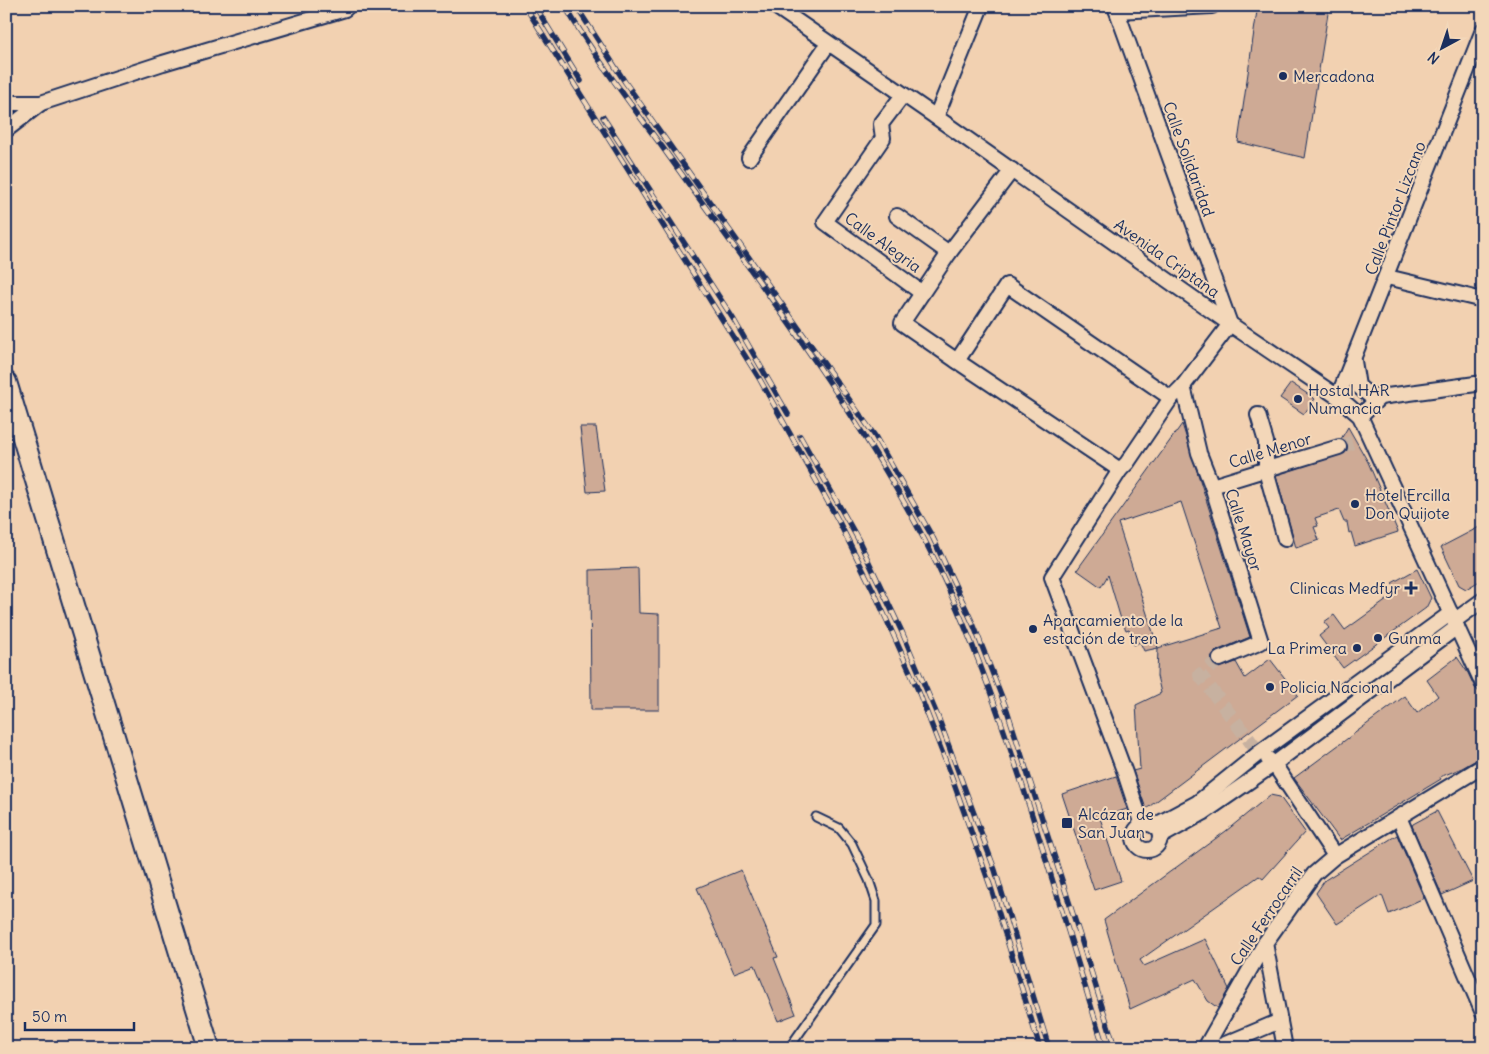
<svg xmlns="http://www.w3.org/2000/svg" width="1489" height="1054" viewBox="0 0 1489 1054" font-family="Delius,sans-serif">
	<rect width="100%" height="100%" fill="#f2d1b1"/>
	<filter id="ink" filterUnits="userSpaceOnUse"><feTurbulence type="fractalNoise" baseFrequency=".02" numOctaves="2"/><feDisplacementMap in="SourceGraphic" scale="10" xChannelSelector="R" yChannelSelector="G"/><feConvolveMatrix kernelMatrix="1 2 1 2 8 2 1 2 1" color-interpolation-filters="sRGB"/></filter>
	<g filter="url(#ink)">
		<g fill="#ceaa95" stroke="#1b2f5e" fill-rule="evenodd">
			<polygon points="1329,7 1305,158 1238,142 1257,11"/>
			<polygon points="1291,383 1315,399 1304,414 1280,398"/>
			<path d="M1182 424 1250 637 1216 651 1211 657 1212 663 1219 668 1236 662 1245 678 1270 659 1298 695 1146 809 1133 771 1140 769 1136 705 1161 693 1157 676 1158 648 1144 651 1140 642 1134 645 1129 629 1126 630 1120 616 1108 575 1101 587 1077 570ZM1181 502 1222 628 1158 648 1118 523Z"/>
			<polygon points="580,427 596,427 605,491 587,492"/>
			<polygon points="1348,427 1368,462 1398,532 1355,546 1351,532 1349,533 1347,522 1344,522 1339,510 1315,518 1318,526 1314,527 1319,540 1296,548 1276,475 1345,453 1347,445 1341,439"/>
			<polygon points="1483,525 1483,579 1466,589 1459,585 1441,547"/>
			<polygon points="638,568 639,613 659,614 659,710 591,710 590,570"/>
			<polygon points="1417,569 1431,598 1426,608 1343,668 1319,636 1329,628 1324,622 1334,615 1345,630 1398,592 1392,583"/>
			<polygon points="1457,657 1468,673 1475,688 1483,694 1483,756 1462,768 1440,777 1441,779 1340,840 1294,778 1405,696 1417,713 1438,696 1427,680"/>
			<polygon points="1116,776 1127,809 1100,818 1121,881 1094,890 1062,794"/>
			<polygon points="1270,795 1280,797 1305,832 1263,879 1259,876 1140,960 1144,966 1205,939 1229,989 1218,1008 1208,1001 1195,979 1130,1009 1104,920 1226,831"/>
			<polygon points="1437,811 1473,881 1442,895 1412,826 1413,824"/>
			<polygon points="1397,835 1424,898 1389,914 1382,895 1337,924 1316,893 1325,880"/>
			<polygon points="741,870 778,957 774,958 796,1014 778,1021 755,965 734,973 697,888"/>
		</g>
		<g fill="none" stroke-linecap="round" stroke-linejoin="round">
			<g stroke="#c7b1a0" stroke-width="14" stroke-dasharray="14 7" stroke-linecap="butt">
				<polyline points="1339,447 1357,441"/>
				<polyline points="1220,659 1200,675 1259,753"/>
			</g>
			<defs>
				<polyline id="lane" points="789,1048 876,925 876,901 869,880 852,844 839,828 816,817"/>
				<g id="street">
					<polyline points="775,6 936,117 1230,324 1338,397 1360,416 1483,684"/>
					<polyline points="1115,6 1230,324 1183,386 1171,398 1127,463 1120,470 1052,577 1125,773 1142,825"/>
					<polyline points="1117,11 1212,6"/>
					<polyline points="903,95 881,124 883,138 825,222 922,293"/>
					<polyline points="6,103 41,103 163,63 345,9 348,6"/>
					<polyline points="936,117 981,6"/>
					<polyline points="6,130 41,103"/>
					<polyline points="749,158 828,44"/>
					<polyline points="1012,170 949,253 902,323 957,361 1120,470"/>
					<polyline points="897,216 949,253"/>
					<polyline points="1387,277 1483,300"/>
					<polyline points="957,361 1007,285 1171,398"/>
					<polyline points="1354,361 1358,386 1369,395 1380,397"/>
					<polyline points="1183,386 1199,453 1212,486 1261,642 1220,659"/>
					<polyline points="1338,397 1483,30"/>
					<polyline points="1258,415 1266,442 1266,471 1285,539"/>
					<polyline points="1360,416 1380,397 1483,383"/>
					<polyline points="1212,486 1339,447"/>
					<polyline points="1454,621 1483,600"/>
					<polyline points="1268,759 1274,764 1335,856"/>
					<polyline points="1399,817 1483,1013"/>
					<circle cx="1147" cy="837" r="13"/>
					<polyline points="1154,826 1197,803 1259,753 1451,613"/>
					<polyline points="1160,837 1203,813 1274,764 1457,627"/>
					<polyline points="1265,943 1285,1048"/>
					<polyline points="1205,1048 1265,943 1314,874 1335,856 1483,766"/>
					<polyline points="1216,1048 1280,1021"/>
				</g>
				<polyline id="secondary" points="6,382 209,1048"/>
			</defs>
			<use href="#lane" stroke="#1b2f5e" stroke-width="11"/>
			<use href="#street" stroke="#1b2f5e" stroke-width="18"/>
			<use href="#secondary" stroke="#1b2f5e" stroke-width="24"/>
			<use href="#lane" stroke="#f3d7b9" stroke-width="7"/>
			<use href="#street" stroke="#f3d7b9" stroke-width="14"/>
			<use href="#secondary" stroke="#f3d7b9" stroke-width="20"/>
			<defs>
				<g id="rail">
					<polyline points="525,6 759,378 838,520 876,596 918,690 951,775 992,891 1040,1048"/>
					<polyline points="535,6 581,81"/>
					<path d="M565 6C594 56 629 102 663 148 753 275 851 400 924 539 965 617 995 702 1023 787 1051 873 1077 961 1104 1048"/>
					<polyline points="576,6 625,82 875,436 933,538 974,626 1007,710 1081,939 1115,1048"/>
					<polyline points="603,117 734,320 788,414"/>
					<polyline points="800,436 858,539 902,632 938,717 995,870 1049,1048"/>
				</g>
			</defs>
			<use href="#rail" stroke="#1b2f5e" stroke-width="5.5"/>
			<use href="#rail" stroke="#f3d7b9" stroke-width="4" stroke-dasharray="11" stroke-linecap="butt"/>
		</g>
	</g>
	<g fill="#1b2f5e" stroke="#f3d7b9" stroke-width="2">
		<circle cx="1283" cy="76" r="5"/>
		<circle cx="1298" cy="399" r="5"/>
		<circle cx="1355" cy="504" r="5"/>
		<path d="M1408.5 580.5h5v5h5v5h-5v5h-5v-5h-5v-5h5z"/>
		<circle cx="1033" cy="629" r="5"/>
		<circle cx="1378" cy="638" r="5"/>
		<circle cx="1357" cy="648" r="5"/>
		<circle cx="1270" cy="687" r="5"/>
		<rect x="1061" y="817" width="12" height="12" rx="2.5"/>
	</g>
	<g text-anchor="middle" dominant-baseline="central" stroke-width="4" stroke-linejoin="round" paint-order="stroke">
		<g font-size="16" fill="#1b2f5e" stroke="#f3d7b9" text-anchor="start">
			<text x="1293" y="76">Mercadona</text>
			<text x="1308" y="390">Hostal HAR<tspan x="1308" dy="18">Numancia</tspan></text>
			<text x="1365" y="495">Hotel Ercilla<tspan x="1365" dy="18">Don Quijote</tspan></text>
			<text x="1400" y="588" text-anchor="end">Clinicas Medfyr</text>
			<text x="1043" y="620">Aparcamiento de la<tspan x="1043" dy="18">estación de tren</tspan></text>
			<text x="1388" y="638">Gunma</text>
			<text x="1347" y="648" text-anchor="end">La Primera</text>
			<text x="1280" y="687">Policia Nacional</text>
			<text x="1078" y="814">Alcázar de<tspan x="1078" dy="18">San Juan</tspan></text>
		</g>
		<g font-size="16" fill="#1b2f5e" stroke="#f3d7b9">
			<text transform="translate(1189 159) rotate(70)">Calle Solidaridad</text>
			<text transform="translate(1395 208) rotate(-69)">Calle Pintor Lizcano</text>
			<text transform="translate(883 242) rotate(36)">Calle Alegria</text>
			<text transform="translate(1167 258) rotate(35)">Avenida Criptana</text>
			<text transform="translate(1270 450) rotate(-17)">Calle Menor</text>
			<text transform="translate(1244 530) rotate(72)">Calle Mayor</text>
			<text transform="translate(1266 916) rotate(-56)">Calle Ferrocarril</text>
		</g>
	</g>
	<rect width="1489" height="1054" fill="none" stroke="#f3d7b9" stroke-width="25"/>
	<rect x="12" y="12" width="1464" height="1029" fill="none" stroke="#1b2f5e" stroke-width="2" filter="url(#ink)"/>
	<g transform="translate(1442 48) rotate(220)" stroke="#f3d7b9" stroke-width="4" paint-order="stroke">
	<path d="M0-4L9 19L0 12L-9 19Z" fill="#1b2f5e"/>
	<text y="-8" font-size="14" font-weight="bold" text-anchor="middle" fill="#1b2f5e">N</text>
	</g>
	<path d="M25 1022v8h109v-8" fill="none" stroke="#1b2f5e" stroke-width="2.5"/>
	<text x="32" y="1022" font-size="15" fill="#1b2f5e" stroke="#f3d7b9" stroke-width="4" paint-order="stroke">50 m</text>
</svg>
